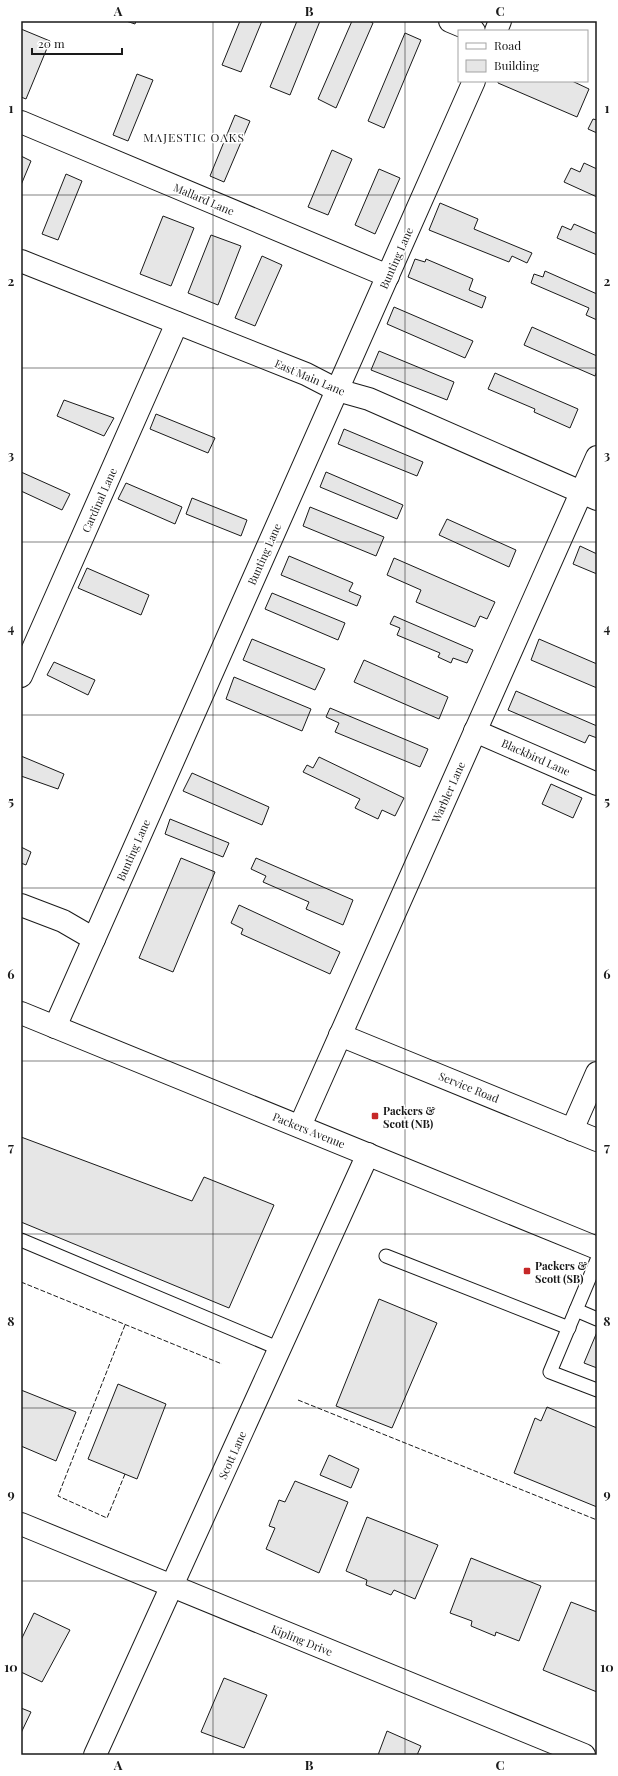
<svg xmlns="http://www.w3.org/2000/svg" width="618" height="1776" viewBox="0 0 618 1776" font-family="'Playfair Display',serif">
	<rect width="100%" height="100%" fill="#fff"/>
	<g fill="#e6e6e6" stroke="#1a1a1a">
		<polygon points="126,21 136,21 135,24"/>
		<polygon points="240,21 262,21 241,72 222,65"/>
		<polygon points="297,21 320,21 290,95 270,87"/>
		<polygon points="352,21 369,21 373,23 336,108 318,99"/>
		<polygon points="21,29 50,41 26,99 21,97"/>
		<polygon points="405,33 421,40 384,128 368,121"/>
		<polygon points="137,74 153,80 128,141 113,135"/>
		<polygon points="498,81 572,81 589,89 577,117 498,83"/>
		<polygon points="235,115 250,121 224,182 210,176"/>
		<polygon points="593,119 597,120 597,133 588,129"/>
		<polygon points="332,150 352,159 328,215 308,207"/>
		<polygon points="21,156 31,161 21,185"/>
		<polygon points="584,163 597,169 597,197 564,182 571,168 580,172"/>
		<polygon points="379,169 400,178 375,234 355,225"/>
		<polygon points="66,174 82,181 58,240 42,234"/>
		<polygon points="440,203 478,219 474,229 532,253 527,263 512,256 509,262 429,230"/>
		<polygon points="163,216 194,228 171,286 140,274"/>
		<polygon points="574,224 597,234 597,255 557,238 562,226 571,230"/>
		<polygon points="211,235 241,246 218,305 188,293"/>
		<polygon points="262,256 282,265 255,326 235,318"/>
		<polygon points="415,259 425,262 426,259 473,279 469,290 486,297 482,308 408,277"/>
		<polygon points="545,271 597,294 597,320 586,315 589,308 531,283 534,274 543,277"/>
		<polygon points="394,307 473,341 465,358 387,324"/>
		<polygon points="532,327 597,356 597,371 595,376 524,345"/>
		<polygon points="379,351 454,382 447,400 371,370"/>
		<polygon points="495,373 578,409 570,428 534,412 535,409 488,389"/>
		<polygon points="64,400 114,418 104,436 57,416"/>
		<polygon points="156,414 215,438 208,453 150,429"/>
		<polygon points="344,429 423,462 417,476 338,444"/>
		<polygon points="21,472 70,494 62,510 21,491"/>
		<polygon points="326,472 403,505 397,519 320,487"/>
		<polygon points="126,483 182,507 175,524 118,499"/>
		<polygon points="192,498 247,520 241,536 186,514"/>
		<polygon points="310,507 384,537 376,556 303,526"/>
		<polygon points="447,519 516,550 509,567 439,535"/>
		<polygon points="580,546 597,554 597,574 573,564"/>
		<polygon points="289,556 353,583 349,591 361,596 357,606 281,575"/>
		<polygon points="394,558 495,602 487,619 480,616 475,627 416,602 421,590 387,575"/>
		<polygon points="87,568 149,595 141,615 78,588"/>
		<polygon points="272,593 345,623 338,640 265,609"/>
		<polygon points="394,616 473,650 467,663 453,658 451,663 438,657 440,653 397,635 400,628 390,624"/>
		<polygon points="252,639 325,669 315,690 243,660"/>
		<polygon points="539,639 597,664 597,688 531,660"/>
		<polygon points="364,660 448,697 439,719 354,682"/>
		<polygon points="54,662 95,680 88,695 47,675"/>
		<polygon points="234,677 311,709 302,731 226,699"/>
		<polygon points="516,691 597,726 597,738 589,735 585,743 508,710"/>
		<polygon points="330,708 428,749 420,767 335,732 339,723 326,717"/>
		<polygon points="21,756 64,774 58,789 21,776"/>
		<polygon points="319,757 404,798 395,816 382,810 378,819 355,808 360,799 303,772 307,765 313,768"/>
		<polygon points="192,773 269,807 262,825 183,791"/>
		<polygon points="551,784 582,798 573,818 542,804"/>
		<polygon points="170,819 229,843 223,857 165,834"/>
		<polygon points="21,847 31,852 26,865 21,863"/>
		<polygon points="181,858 215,872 173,972 139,958"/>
		<polygon points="256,858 353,900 343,925 306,909 309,902 263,882 266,876 251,869"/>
		<polygon points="239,905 340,952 330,974 241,934 243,929 231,923"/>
		<polygon points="21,1137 192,1201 204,1177 274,1205 229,1308 21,1222"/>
		<polygon points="379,1299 437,1323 392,1428 336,1406"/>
		<polygon points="597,1332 597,1368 584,1363"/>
		<polygon points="118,1384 166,1404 137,1479 88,1459"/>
		<polygon points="21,1390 76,1412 56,1461 21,1446"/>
		<polygon points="547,1407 597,1428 597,1507 514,1473 535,1418 541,1421"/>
		<polygon points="329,1455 359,1469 351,1488 320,1475"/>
		<polygon points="295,1481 348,1502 319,1573 266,1549 275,1528 269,1526 279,1500 285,1502"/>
		<polygon points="367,1517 438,1545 415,1599 394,1590 391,1595 366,1585 367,1580 346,1571"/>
		<polygon points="471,1558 541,1586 519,1641 496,1632 495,1636 471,1626 472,1621 450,1613"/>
		<polygon points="571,1602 597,1612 597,1692 543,1670"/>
		<polygon points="34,1613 70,1630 42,1682 21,1672 21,1640"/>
		<polygon points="224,1678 267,1695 244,1748 201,1732"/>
		<polygon points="21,1708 31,1712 21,1733"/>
		<polygon points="387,1731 421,1746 417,1755 378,1755"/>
	</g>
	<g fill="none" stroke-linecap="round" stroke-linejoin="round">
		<defs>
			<g id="lane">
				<polyline points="21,1240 280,1349"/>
				<polyline points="386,1256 569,1328"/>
				<polyline points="597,1260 550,1372 597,1390"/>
				<polyline points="576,1310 597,1319"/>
			</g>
			<g id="street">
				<polyline points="450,21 474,31"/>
				<polyline points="496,31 500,21"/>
				<polyline points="21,122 388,276"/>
				<polyline points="21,261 306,374 337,390 369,399 597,499"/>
				<polyline points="21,676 177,323"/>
				<polyline points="475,731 597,784"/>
				<polyline points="21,905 63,921 94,939"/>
				<polyline points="55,1027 474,81"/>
				<polyline points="340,1035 597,1140"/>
				<polyline points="300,1126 597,457"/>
				<polyline points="572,1130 597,1073"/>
				<polyline points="21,1524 584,1755"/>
				<polyline points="95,1755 368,1154"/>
			</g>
			<polyline id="secondary" points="21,1013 597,1248"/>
		</defs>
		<use href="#lane" stroke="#1a1a1a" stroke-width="15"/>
		<use href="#street" stroke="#1a1a1a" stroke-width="24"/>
		<use href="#secondary" stroke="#1a1a1a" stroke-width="24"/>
		<use href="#lane" stroke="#fff" stroke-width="13"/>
		<use href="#street" stroke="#fff" stroke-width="22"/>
		<use href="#secondary" stroke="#fff" stroke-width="22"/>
		<g stroke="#1a1a1a" stroke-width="1" stroke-dasharray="5 2" stroke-linecap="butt">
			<polyline points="21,1282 222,1364"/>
			<polyline points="298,1400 597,1520"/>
			<polyline points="125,1474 107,1518 58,1496 125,1325"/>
		</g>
	</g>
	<path fill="none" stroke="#1a1a1a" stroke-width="1" stroke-opacity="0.55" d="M213 21V1755M405 21V1755M21 195H597M21 368H597M21 542H597M21 715H597M21 888H597M21 1061H597M21 1234H597M21 1408H597M21 1581H597"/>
	<g fill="#c62828" stroke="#fff" stroke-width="1.5">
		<rect x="371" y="1112" width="8" height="8" rx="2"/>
		<rect x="523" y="1267" width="8" height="8" rx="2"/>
	</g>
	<g text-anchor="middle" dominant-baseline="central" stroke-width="3" stroke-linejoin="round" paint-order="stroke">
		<g font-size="11" fill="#1a1a1a" stroke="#fff">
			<text transform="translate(204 199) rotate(23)">Mallard Lane</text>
			<text transform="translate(396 258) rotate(-66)">Bunting Lane</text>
			<text transform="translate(310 377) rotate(23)">East Main Lane</text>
			<text transform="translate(99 500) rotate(-66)">Cardinal Lane</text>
			<text transform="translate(264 554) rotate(-66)">Bunting Lane</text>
			<text transform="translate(536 757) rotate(24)">Blackbird Lane</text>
			<text transform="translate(448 792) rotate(-66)">Warbler Lane</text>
			<text transform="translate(133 850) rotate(-66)">Bunting Lane</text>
			<text transform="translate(469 1087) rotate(22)">Service Road</text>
			<text transform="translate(309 1130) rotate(22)">Packers Avenue</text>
			<text transform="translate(232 1455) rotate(-66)">Scott Lane</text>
			<text transform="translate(302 1640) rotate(22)">Kipling Drive</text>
		</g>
		<g font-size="11" font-weight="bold" fill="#1a1a1a" stroke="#fff" text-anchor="start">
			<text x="383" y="1110">Packers &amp;<tspan x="383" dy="13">Scott (NB)</tspan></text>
			<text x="535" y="1265">Packers &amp;<tspan x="535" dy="13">Scott (SB)</tspan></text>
		</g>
		<g font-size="12" letter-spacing="1" fill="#1a1a1a" stroke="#fff">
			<text x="194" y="137">MAJESTIC OAKS</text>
		</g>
	</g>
	<rect width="618" height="1776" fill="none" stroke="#ffffff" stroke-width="44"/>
	<rect x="458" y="30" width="130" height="52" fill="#ffffff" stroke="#a3a3a3"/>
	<rect x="466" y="43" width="20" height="6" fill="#ffffff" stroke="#a3a3a3"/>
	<text x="494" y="50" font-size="12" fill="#1a1a1a">Road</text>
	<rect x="466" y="60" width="20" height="12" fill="#e6e6e6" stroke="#a3a3a3"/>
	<text x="494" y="70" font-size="12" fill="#1a1a1a">Building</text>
	<path d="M32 48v6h90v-6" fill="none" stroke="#1a1a1a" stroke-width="2"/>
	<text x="38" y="48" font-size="12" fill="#1a1a1a" stroke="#ffffff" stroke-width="3" paint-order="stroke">20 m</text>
	<rect x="22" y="22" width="574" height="1732" fill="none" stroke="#1a1a1a" stroke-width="1.5"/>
	<g font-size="13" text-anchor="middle" font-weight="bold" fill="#1a1a1a">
		<text x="118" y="16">A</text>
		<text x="309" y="16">B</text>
		<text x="500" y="16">C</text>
		<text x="11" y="113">1</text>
		<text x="607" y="113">1</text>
		<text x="11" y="286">2</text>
		<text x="607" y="286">2</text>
		<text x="11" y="460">3</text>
		<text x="607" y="460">3</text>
		<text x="11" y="633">4</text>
		<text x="607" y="633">4</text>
		<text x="11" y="806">5</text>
		<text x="607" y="806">5</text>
		<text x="11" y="979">6</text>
		<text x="607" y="979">6</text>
		<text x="11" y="1152">7</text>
		<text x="607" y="1152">7</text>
		<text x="11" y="1326">8</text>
		<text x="607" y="1326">8</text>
		<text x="11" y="1499">9</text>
		<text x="607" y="1499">9</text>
		<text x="11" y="1672">10</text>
		<text x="607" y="1672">10</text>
		<text x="118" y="1770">A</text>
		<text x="309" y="1770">B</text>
		<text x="500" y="1770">C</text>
	</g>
</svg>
